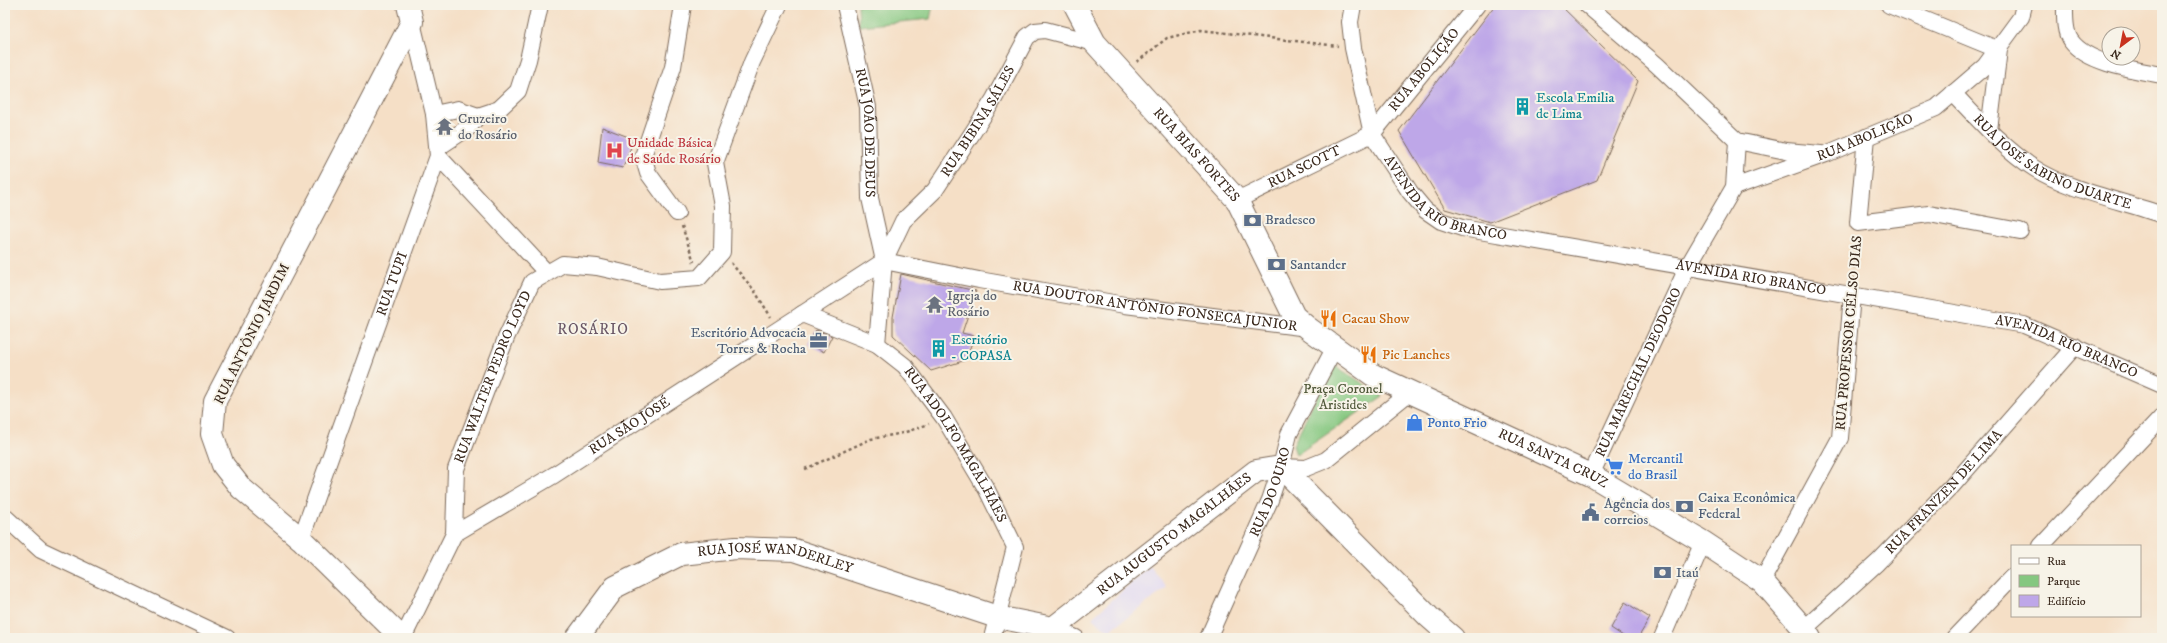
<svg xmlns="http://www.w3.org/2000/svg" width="2167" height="643" viewBox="0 0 2167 643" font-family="'IM FELL DW Pica',serif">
	<rect width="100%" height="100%" fill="#f7f3e8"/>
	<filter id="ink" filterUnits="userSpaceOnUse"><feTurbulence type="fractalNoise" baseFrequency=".025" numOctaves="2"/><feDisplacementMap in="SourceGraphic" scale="8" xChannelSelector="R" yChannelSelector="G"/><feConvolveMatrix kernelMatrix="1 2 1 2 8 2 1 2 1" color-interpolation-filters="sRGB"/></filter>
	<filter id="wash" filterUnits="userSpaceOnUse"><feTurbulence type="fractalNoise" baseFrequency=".012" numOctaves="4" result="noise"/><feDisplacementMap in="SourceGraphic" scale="16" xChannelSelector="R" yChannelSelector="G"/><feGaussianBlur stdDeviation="0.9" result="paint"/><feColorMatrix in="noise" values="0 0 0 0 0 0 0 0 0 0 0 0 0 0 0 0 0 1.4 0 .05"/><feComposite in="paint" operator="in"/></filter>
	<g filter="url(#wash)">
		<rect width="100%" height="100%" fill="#f5dfc6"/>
		<polygon fill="#ded5f5" points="1150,566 1167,588 1109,631 1092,618"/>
		<g fill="#85c780" stroke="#60784f">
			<polygon points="858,5 933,5 930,19 859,26"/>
			<polygon points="1332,364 1383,396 1296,455 1293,445"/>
		</g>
		<g id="blocks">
			<g fill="#bea7e8">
				<polygon points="1495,5 1560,5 1638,81 1597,180 1490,222 1445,209 1399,131"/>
				<polygon points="602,127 634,139 623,168 598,163"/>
				<polygon points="901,274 976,291 962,333 974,336 966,360 931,371 893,335 893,317"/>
				<polygon points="816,330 832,336 824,352 808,344"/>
				<polygon points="1625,602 1650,618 1638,638 1626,638 1611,628"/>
			</g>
		</g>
	</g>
	<g filter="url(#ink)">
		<use href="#blocks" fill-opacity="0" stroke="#7c6959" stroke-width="1"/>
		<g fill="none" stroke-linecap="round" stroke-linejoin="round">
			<defs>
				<g id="street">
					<path id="s1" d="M845 5 868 107 870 198 884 261 877 344"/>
					<path id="s2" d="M1353 5 1350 22 1353 48 1372 134 1410 192 1425 210 1441 221 1462 228 2024 325 2162 385"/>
					<polyline points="1587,5 1657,65 1737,141 1786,151 1821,154"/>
					<polyline points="1889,5 1999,50 1989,130"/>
					<path d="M2065 5C2065 16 2064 32 2071 41 2088 64 2135 70 2162 75"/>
					<path id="s3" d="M1953 93C1978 119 2004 149 2034 168 2068 190 2123 201 2162 215"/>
					<polyline points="434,114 458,109 478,116"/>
					<polyline points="1866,137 1858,223 1929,214 2020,231"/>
					<polyline points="439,147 469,127 478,116 499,109 518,91 528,60 540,5"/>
					<polyline points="438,156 547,273"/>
					<path id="s4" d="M1734 187 1826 154 1936 108 1985 66 2021 17 2024 5"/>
					<path id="s5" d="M1237 200 1372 134 1477 5"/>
					<polyline points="677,213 648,173 643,156 673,67 683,5"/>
					<path id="s6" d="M884 261 979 280 1125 305 1308 328"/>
					<path id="s7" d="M884 261 903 221 935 190 973 132 994 99 1027 37 1035 31 1045 30 1095 43"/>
					<path id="s8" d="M802 314 877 344 905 366 944 418 987 490 1015 547 992 638"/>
					<polyline points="1281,467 1306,468 1326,460 1410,392"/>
					<path id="s9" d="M1591 475 1688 266 1734 187 1737 141"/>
					<polyline points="5,517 41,550 227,638"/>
					<path id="s10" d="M454 534 554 475 884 261"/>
					<path id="s11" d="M301 539 438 156 434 114 412 22"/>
					<polyline points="2041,546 2162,417"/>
					<polyline points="1762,581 1840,438 1852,295"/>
					<polyline points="1053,628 1076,638"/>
					<path id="s12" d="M1804 629 1877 563 1952 486 2075 346"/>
					<path id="s13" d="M403 638 454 534 456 469 506 338 532 282 563 264 597 267 660 281 699 278 722 252 723 206 715 163 752 62 779 5"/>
					<path id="s14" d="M1208 638 1270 500 1281 467 1289 434 1335 347"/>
					<polyline points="1662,638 1703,542"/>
					<polyline points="1954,638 2012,577"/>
				</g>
				<g id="secondary">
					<path id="s15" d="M1075 5 1095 43 1237 200 1294 316 1308 328 1373 375 1591 475 1703 542 1762 581 1804 629 1810 638"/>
					<polyline points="402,638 301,539 241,488 223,465 212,434 215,401 412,22 408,5"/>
					<path id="s16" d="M577 638 615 587 681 554 736 548 794 550 997 617 1053 628 1256 471 1281 467 1429 617 1453 638"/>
				</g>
			</defs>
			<use href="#street" stroke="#7c6959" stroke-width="18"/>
			<use href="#secondary" stroke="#7c6959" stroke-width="24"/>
			<g stroke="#7c6959" stroke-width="2.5" stroke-dasharray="3 3" stroke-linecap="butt">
				<polyline points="1137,62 1167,38 1201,30 1338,46"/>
				<polyline points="682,226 694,262"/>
				<polyline points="731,263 754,290 771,317"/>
				<polyline points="1853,280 1857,238"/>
				<polyline points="805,469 871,439 903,433 929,424"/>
			</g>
			<use href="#street" stroke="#fff" stroke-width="16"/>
			<use href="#secondary" stroke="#fff" stroke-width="22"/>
		</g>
	</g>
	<defs>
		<symbol id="building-bare" viewBox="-9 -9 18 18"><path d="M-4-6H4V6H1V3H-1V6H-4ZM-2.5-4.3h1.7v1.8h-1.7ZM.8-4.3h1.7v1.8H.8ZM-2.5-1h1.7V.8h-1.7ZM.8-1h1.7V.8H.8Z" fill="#0f9aa8" stroke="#f7f3e8" stroke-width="2.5" paint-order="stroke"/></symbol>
		<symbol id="temple-bare" viewBox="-9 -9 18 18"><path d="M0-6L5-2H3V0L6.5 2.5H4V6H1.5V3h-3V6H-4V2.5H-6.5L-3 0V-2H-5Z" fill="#6b7280" stroke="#f7f3e8" stroke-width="2.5" paint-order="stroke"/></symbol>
		<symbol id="hospital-bare" viewBox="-9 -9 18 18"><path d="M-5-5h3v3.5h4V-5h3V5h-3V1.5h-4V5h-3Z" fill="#e0444e" stroke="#f7f3e8" stroke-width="2.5" paint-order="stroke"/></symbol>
		<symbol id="bank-bare" viewBox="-9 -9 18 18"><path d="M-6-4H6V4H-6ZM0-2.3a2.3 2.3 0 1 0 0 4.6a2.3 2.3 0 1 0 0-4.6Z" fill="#5c6f8a" stroke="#f7f3e8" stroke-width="2.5" paint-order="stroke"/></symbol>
		<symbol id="restaurant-bare" viewBox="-9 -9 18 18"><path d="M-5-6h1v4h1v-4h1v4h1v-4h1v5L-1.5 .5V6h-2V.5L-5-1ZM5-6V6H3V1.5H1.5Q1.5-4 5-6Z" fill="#e8710a" stroke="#f7f3e8" stroke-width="2.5" paint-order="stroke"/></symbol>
		<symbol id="office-bare" viewBox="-9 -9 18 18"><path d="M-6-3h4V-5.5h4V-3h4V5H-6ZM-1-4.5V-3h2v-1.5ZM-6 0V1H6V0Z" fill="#5c6f8a" stroke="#f7f3e8" stroke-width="2.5" paint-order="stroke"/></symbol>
		<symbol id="shop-bare" viewBox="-9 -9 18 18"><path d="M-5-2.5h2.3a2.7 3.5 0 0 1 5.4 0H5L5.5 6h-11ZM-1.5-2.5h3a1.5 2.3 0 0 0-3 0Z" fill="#3f7fe0" stroke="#f7f3e8" stroke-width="2.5" paint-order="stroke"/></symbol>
		<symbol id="supermarket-bare" viewBox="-9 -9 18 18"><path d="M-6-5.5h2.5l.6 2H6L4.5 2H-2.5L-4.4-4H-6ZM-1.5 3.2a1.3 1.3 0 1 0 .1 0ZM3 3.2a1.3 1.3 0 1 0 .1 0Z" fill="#3f7fe0" stroke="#f7f3e8" stroke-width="2.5" paint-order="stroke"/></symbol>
		<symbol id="civic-bare" viewBox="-9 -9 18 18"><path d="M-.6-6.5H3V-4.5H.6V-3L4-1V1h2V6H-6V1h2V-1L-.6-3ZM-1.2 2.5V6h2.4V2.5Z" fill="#5c6f8a" stroke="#f7f3e8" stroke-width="2.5" paint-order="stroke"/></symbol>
	</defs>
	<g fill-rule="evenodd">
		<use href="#building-bare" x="1510" y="94" width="25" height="25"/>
		<use href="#temple-bare" x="432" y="114" width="25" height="25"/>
		<use href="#hospital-bare" x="602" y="138" width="25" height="25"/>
		<use href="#bank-bare" x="1240" y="208" width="25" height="25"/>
		<use href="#bank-bare" x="1264" y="252" width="25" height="25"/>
		<use href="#temple-bare" x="922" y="292" width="25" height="25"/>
		<use href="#restaurant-bare" x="1316" y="306" width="25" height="25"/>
		<use href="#office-bare" x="806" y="328" width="25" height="25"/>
		<use href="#building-bare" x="926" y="336" width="25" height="25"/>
		<use href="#restaurant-bare" x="1356" y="342" width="25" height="25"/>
		<use href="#shop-bare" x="1402" y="410" width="25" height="25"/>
		<use href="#supermarket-bare" x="1602" y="454" width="25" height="25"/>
		<use href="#bank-bare" x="1672" y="494" width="25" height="25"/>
		<use href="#civic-bare" x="1578" y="500" width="25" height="25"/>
		<use href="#bank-bare" x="1650" y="560" width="25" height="25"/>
	</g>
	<g text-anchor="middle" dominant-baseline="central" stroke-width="4" stroke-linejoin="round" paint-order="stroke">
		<g font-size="14" fill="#3b2a1e" stroke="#f7f3e8">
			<text stroke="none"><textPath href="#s5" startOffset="233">RUA ABOLIÇÃO</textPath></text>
			<text stroke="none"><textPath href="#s7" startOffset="170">RUA BIBINA SÁLES</textPath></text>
			<text stroke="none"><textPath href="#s1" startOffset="130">RUA JOÃO DE DEUS</textPath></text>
			<text stroke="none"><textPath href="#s4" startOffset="140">RUA ABOLIÇÃO</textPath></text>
			<text stroke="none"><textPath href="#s15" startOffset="194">RUA BIAS FORTES</textPath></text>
			<text stroke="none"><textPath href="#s3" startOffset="124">RUA JOSÉ SABINO DUARTE</textPath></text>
			<text stroke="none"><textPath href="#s5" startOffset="75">RUA SCOTT</textPath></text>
			<text stroke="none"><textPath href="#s2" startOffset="235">AVENIDA RIO BRANCO</textPath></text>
			<text stroke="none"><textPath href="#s2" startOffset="559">AVENIDA RIO BRANCO</textPath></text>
			<text stroke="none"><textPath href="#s11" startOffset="271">RUA TUPI</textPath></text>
			<text stroke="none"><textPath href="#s6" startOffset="275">RUA DOUTOR ANTÔNIO FONSECA JUNIOR</textPath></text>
			<text transform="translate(1849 333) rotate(-85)">RUA PROFESSOR CÉLSO DIAS</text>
			<text transform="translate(252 334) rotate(-64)">RUA ANTÔNIO JARDIM</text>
			<text stroke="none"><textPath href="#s2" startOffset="883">AVENIDA RIO BRANCO</textPath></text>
			<text stroke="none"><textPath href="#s9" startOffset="113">RUA MARECHAL DEODORO</textPath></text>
			<text stroke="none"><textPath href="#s13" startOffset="280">RUA WALTER PEDRO LOYD</textPath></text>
			<text stroke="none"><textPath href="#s10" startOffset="206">RUA SÃO JOSÉ</textPath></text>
			<text stroke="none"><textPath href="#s8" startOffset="210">RUA ADOLFO MAGALHÃES</textPath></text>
			<text stroke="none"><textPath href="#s15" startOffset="681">RUA SANTA CRUZ</textPath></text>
			<text stroke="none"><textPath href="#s12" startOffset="196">RUA FRANZEN DE LIMA</textPath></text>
			<text stroke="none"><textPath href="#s14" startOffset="159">RUA DO OURO</textPath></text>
			<text stroke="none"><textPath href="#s16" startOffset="675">RUA AUGUSTO MAGALHÃES</textPath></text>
			<text stroke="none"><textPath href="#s16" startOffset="233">RUA JOSÉ WANDERLEY</textPath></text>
		</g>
		<g font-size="14" fill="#0d838f" stroke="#f7f3e8" text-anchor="start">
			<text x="1536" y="98">Escola Emilia<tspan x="1536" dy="16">de Lima</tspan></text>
			<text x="951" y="340">Escritório<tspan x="951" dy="16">- COPASA</tspan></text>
		</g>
		<g font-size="14" fill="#5b616d" stroke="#f7f3e8" text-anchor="start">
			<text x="458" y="119">Cruzeiro<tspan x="458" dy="16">do Rosário</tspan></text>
			<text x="947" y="296">Igreja do<tspan x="947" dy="16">Rosário</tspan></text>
		</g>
		<g font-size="14" fill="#be3a42" stroke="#f7f3e8" text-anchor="start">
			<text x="627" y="143">Unidade Básica<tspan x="627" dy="16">de Saúde Rosário</tspan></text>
		</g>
		<g font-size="14" fill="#4e5e75" stroke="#f7f3e8" text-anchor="start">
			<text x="1265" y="220">Bradesco</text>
			<text x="1290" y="265">Santander</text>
			<text x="806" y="333" text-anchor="end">Escritório Advocacia<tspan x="806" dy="16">Torres &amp; Rocha</tspan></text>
			<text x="1698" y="498">Caixa Econômica<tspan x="1698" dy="16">Federal</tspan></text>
			<text x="1604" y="504">Agência dos<tspan x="1604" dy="16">correios</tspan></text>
			<text x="1676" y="573">Itaú</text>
		</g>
		<g font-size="14" fill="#c56008" stroke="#f7f3e8" text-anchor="start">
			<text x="1342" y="319">Cacau Show</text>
			<text x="1382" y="355">Pic Lanches</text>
		</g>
		<g font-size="14" fill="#51593b" stroke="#f7f3e8">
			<text x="1343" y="389">Praça Coronel<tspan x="1343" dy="16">Aristides</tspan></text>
		</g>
		<g font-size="14" fill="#366cbe" stroke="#f7f3e8" text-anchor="start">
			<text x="1427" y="423">Ponto Frio</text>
			<text x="1628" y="459">Mercantil<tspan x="1628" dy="16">do Brasil</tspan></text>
		</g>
		<g font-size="15" letter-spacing="1" fill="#695665" stroke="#f7f3e8">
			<text x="593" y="329">ROSÁRIO</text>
		</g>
	</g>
	<rect width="2167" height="643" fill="none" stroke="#f7f3e8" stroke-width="20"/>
	<rect x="2011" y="545" width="130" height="72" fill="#f7f3e8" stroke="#aca397"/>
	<rect x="2019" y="558" width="20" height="6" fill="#ffffff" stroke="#aca397"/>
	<text x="2047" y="565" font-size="12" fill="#3b2a1e">Rua</text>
	<rect x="2019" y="575" width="20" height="12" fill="#85c780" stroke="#aca397"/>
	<text x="2047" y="585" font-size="12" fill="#3b2a1e">Parque</text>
	<rect x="2019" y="595" width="20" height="12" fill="#bea7e8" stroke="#aca397"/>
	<text x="2047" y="605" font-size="12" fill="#3b2a1e">Edifício</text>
	<g transform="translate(2121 46) rotate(212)"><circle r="19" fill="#f7f3e8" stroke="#aca397"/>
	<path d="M0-3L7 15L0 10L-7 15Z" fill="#c8321e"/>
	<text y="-6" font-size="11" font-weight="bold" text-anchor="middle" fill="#3b2a1e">N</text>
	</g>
</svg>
